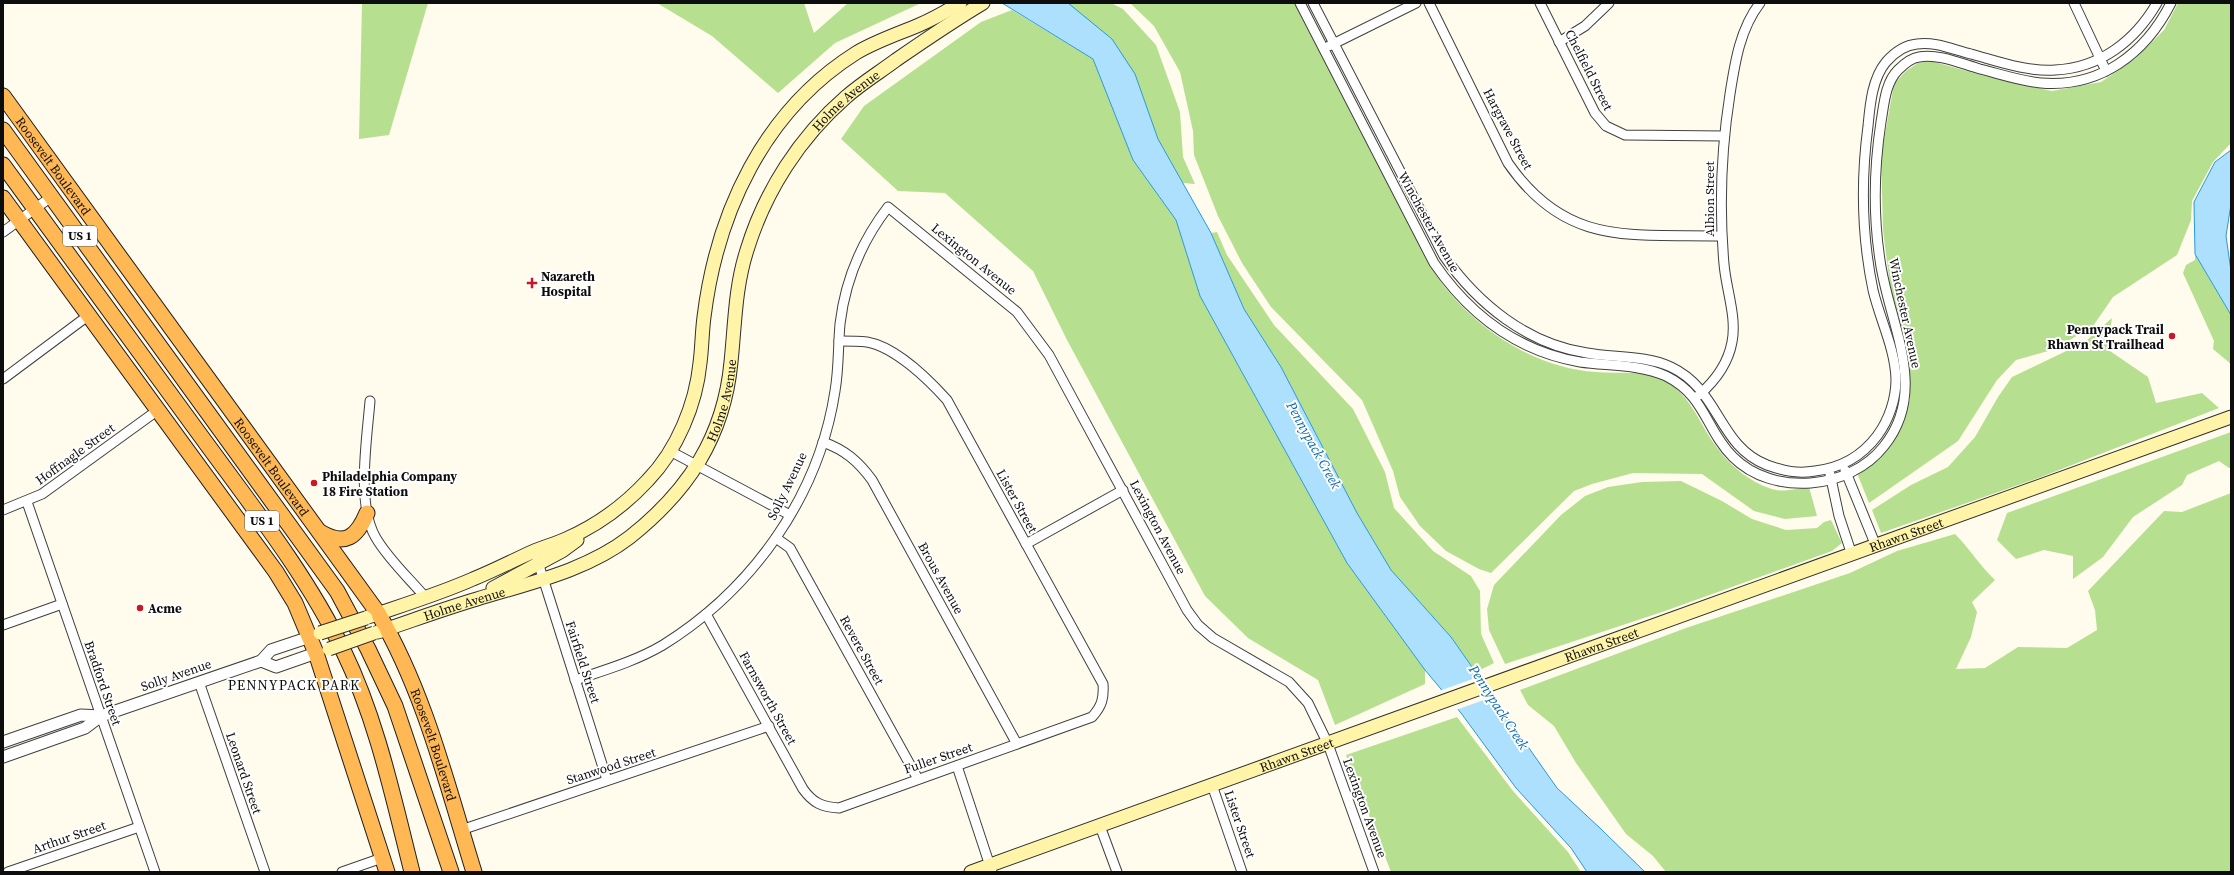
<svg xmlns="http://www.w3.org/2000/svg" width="2234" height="875" viewBox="0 0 2234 875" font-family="'Source Serif 4',serif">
	<rect width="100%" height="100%" fill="#fffbed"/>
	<g fill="#b6e090">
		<polygon points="362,3 428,3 389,135 359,139"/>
		<polygon points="657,3 804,3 814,33 848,3 921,3 835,43 778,93 712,36"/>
		<polygon points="1068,3 1111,3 1123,9 1156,45 1180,112 1183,157 1195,184 1183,183 1158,139 1135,74"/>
		<path d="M1130 3H1295L1421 247C1428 259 1433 271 1441 282 1477 330 1535 368 1596 372 1614 374 1645 370 1662 379 1693 396 1698 423 1718 449 1731 467 1754 485 1776 490 1785 492 1800 488 1809 487L1817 516 1785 519 1754 511 1702 474 1633 473 1592 484 1574 491 1491 573 1479 569 1446 551 1420 526 1400 497 1393 471 1362 400 1271 307 1242 263 1218 216 1194 155 1193 131 1180 72 1154 26Z"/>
		<polygon points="2178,3 2231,3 2231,143 2213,162 2192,201 2191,220 2177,255 2113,297 2093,326 2055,349 2016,360 1997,380 1958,441 1869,503 1857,473 1881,455 1897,434 1910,400 1910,354 1891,293 1883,230 1881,156 1894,84 1906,71 1918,63 1931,61 1985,76 2052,91 2101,82 2136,58 2164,30"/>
		<polygon points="1012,10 1093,59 1133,160 1176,220 1200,296 1347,563 1425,670 1425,684 1335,725 1318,680 1248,638 1205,596 1067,340 1033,271 945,193 898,191 841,139 864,106 981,22"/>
		<polygon points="1217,232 1227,255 1274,325 1353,409 1385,472 1394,508 1433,551 1471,576 1480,591 1481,634 1494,663 1476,672 1451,637 1391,570 1357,513 1281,367 1244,309 1211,233"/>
		<polygon points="2195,254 2231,315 2231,364 2213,349 2214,341 2183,273 2186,265 2195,260"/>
		<polygon points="2112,318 2107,349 2148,377 2156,403 2202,393 2219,408 2041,477 1881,533 1872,510 1911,485 1948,467 1975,437 1998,397 2012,377 2085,342"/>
		<polygon points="2231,432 2231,467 2229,468 2219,461 2187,475 2182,485 2133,517 2103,557 2073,579 2073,556 2044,550 2016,559 1997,540 2007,513"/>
		<polygon points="1681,481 1722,501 1752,519 1786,530 1817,528 1824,522 1831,520 1842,543 1832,551 1662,612 1505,664 1489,630 1487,609 1494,585 1561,515 1585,496 1608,487 1642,482"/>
		<path d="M2231 493V872H1666L1653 856 1626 834 1576 763 1554 726 1528 705 1520 690 1686 628 1850 573 1897 551 1955 534C1970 549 1980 566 1995 580L1972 602 1977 612 1971 637 1956 669 1985 668 2018 647 2067 648 2097 630 2095 610 2088 591 2164 511 2182 512Z"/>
		<polygon points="1457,717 1513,791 1568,852 1581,872 1391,872 1346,755"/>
	</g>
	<g fill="#ace0fc" stroke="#2b98db">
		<polygon points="1002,3 1068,3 1112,39 1135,74 1158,139 1211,233 1244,309 1281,367 1357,513 1391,570 1451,637 1557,788 1601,829 1645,872 1587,872 1571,848 1516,788 1461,713 1425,670 1347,563 1200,296 1176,220 1133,160 1093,59"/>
		<polygon points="2231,150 2231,204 2226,236 2231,271 2231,315 2195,254 2194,202 2215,162"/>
	</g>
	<polygon fill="#fffbed" points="1481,676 1495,696 1456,710 1439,691"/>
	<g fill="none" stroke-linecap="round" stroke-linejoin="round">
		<defs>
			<g id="minor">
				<path d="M1300 3 1434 263C1469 314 1517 351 1580 362 1608 366 1639 364 1666 376 1706 396 1705 429 1733 457 1773 497 1850 490 1884 446 1930 389 1888 322 1880 260 1873 214 1874 168 1881 122 1884 105 1885 83 1898 70 1904 64 1911 58 1919 57 1938 53 1962 64 1980 69 2000 74 2020 81 2041 83 2100 88 2145 54 2171 3"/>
				<path d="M1313 3 1444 256C1478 304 1527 344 1587 353 1614 358 1645 355 1671 367 1720 390 1718 446 1767 465 1784 471 1797 474 1815 471 1840 468 1862 456 1877 436 1889 420 1896 399 1896 379 1895 348 1880 320 1873 290 1862 237 1861 179 1868 126 1870 105 1872 79 1886 62 1894 53 1905 45 1917 44 1934 41 1954 50 1971 54 1997 61 2027 72 2055 70 2100 68 2135 41 2157 3"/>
				<path d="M1429 3 1508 163C1566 247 1630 234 1721 236"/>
				<polyline points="1540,3 1595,113 1606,126 1625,135 1724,136"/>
				<polyline points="2074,3 2106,71"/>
				<polyline points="1559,42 1585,26 1609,3"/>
				<polyline points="1329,46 1416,3"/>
				<polyline points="3,232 51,197"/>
				<polyline points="3,379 89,315"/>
				<path d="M1699 395C1715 381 1728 364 1732 342 1737 317 1726 289 1724 264 1719 207 1721 151 1730 94 1735 62 1740 29 1760 3"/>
				<path d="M370 401C367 439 356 505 376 538 389 560 409 578 425 597"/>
				<path d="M823 442C845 450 858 461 872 480L1017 744"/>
				<polyline points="670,451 790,515"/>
				<polyline points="1845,470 1876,546"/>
				<polyline points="1830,474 1839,516 1852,555"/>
				<polyline points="27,502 155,872"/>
				<polyline points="3,510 42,494 158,410"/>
				<polyline points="776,538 790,548 918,779"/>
				<polyline points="1026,544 1123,490"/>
				<polyline points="537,559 607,780"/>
				<path d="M706 614 803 789C813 803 822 807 839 808L1092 717C1102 706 1104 698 1103 684L947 400C928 379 895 347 867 342 858 341 848 341 839 341"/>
				<polyline points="3,625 62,604"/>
				<path d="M575 680C605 670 636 661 663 645 753 589 819 496 835 391 839 368 838 346 840 324 845 281 862 241 888 207L1017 312 1049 355 1187 610 1198 625 1213 638 1289 682 1308 703 1328 744 1374 872"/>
				<polyline points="199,682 265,872"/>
				<polyline points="957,766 992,872"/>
				<polyline points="1212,785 1242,872"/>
				<polyline points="1100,826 1117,872"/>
				<polyline points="461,830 769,726"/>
				<polyline points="8,872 139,827"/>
				<polyline points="342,872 382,858"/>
			</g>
			<g id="tertiary">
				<polyline points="261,661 276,667 316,653"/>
				<polyline points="3,742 81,715 101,716 261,661 271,650 310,637"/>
				<polyline points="3,757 85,728 101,716"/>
			</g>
			<g id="secondary">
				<polyline points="493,588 562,551 577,540"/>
				<path d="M368 617C403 605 439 594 473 579 493 571 512 561 532 552 543 547 555 544 566 539 598 525 625 505 648 480 677 450 696 404 700 363 702 348 702 332 704 317 717 212 764 111 856 53 876 41 898 34 919 25 933 19 947 11 960 3"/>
				<path id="s1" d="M378 632C411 621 443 609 477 599 529 583 586 571 630 537 688 491 724 437 731 362 735 324 735 287 747 250 765 191 800 137 846 97 862 83 880 72 896 60 925 40 953 21 983 3"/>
				<path id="s2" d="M971 872 2231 417"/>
			</g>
			<g id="trunk">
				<path id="s3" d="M3 96 378 613C425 693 447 785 474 872"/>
				<polyline points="3,130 337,591 368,649 395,706 451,872"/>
				<path d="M3 165C71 257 138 350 206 443 255 510 307 576 343 650 377 720 393 797 412 872"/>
				<polyline points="3,198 276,572 295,603 316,653 387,872"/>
				<path d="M320 532C345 547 357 537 367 513"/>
			</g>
		</defs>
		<use href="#minor" stroke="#404040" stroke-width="11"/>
		<use href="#tertiary" stroke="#404040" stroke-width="13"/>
		<use href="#secondary" stroke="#2f2f2f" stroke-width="15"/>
		<use href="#trunk" stroke="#1e1e1e" stroke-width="17"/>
		<use href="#minor" stroke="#fff" stroke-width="9"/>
		<use href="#tertiary" stroke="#fff" stroke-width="11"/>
		<use href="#secondary" stroke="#fff4a8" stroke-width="13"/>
		<use href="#trunk" stroke="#ffb854" stroke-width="15"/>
		<defs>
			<g id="secondary-bridge">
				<polyline points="320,633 366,618"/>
				<polyline points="329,649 374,633"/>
			</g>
		</defs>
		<use href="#secondary-bridge" stroke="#2f2f2f" stroke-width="15" stroke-linecap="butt"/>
		<use href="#secondary-bridge" stroke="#fff4a8" stroke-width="13"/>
	</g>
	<g fill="#cb1723" stroke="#fff" stroke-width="1.5">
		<path d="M530 277h4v4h4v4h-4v4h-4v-4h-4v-4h4z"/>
		<circle cx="2172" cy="336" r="4"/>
		<circle cx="314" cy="483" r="4"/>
		<circle cx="140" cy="608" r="4"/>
	</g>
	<g text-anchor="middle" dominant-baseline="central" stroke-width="4" stroke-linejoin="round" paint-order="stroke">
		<g fill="#fff" stroke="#565656" stroke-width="1">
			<rect x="63" y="226" width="34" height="20" rx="3"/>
			<rect x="245" y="511" width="34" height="20" rx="3"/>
		</g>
		<g font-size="12" font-weight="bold" fill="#0d0d0d">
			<text x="80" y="236">US 1</text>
			<text x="262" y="521">US 1</text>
		</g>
		<g font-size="13" fill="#0d0d0d" stroke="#fff">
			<text transform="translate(1589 70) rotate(63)">Chelfield Street</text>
			<text stroke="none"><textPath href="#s1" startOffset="774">Holme Avenue</textPath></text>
			<text transform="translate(1508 129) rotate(62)">Hargrave Street</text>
			<text stroke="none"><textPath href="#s3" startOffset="86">Roosevelt Boulevard</textPath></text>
			<text transform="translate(1709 199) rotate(-90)">Albion Street</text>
			<text transform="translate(1429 222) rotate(61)">Winchester Avenue</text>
			<text transform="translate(974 259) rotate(39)">Lexington Avenue</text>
			<text transform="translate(1905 313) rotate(78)">Winchester Avenue</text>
			<text stroke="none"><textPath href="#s1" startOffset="439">Holme Avenue</textPath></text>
			<text transform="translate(75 454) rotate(-36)">Hoffnagle Street</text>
			<text stroke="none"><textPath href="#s3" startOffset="458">Roosevelt Boulevard</textPath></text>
			<text transform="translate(787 486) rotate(-64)">Solly Avenue</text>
			<text transform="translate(1017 501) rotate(61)">Lister Street</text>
			<text transform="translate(1158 527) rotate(62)">Lexington Avenue</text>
			<text stroke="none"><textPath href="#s2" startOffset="994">Rhawn Street</textPath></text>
			<text transform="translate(941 578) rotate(61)">Brous Avenue</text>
			<text stroke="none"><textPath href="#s1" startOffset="91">Holme Avenue</textPath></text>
			<text stroke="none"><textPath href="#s2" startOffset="670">Rhawn Street</textPath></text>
			<text transform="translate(862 650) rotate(61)">Revere Street</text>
			<text transform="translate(583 662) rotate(72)">Fairfield Street</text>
			<text transform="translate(176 675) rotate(-19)">Solly Avenue</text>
			<text transform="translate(103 683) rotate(71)">Bradford Street</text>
			<text transform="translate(768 698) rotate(61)">Farnsworth Street</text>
			<text stroke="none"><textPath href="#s3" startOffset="782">Roosevelt Boulevard</textPath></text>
			<text stroke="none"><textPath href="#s2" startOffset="346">Rhawn Street</textPath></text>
			<text transform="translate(938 758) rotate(-19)">Fuller Street</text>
			<text transform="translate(611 766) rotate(-18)">Stanwood Street</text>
			<text transform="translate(244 773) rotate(71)">Leonard Street</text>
			<text transform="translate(1365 808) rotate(70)">Lexington Avenue</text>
			<text transform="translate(1240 824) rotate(71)">Lister Street</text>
			<text transform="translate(69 837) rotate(-19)">Arthur Street</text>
		</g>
		<g font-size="13" font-weight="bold" fill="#0d0d0d" stroke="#fff" text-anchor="start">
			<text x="541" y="276">Nazareth<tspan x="541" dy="15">Hospital</tspan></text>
			<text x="2164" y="329" text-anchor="end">Pennypack Trail<tspan x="2164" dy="15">Rhawn St Trailhead</tspan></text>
			<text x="322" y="476">Philadelphia Company<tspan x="322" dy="15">18 Fire Station</tspan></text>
			<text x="148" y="608">Acme</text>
		</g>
		<g font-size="14" font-style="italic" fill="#0a68ac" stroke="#fff">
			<text transform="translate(1314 445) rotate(61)">Pennypack Creek</text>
			<text transform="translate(1499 707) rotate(57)">Pennypack Creek</text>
		</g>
		<g font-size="14" letter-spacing="1" fill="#0d0d0d" stroke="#fff">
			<text x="294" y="685">PENNYPACK PARK</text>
		</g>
	</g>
	<rect width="2234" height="875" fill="none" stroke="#0d0d0d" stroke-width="8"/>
</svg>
